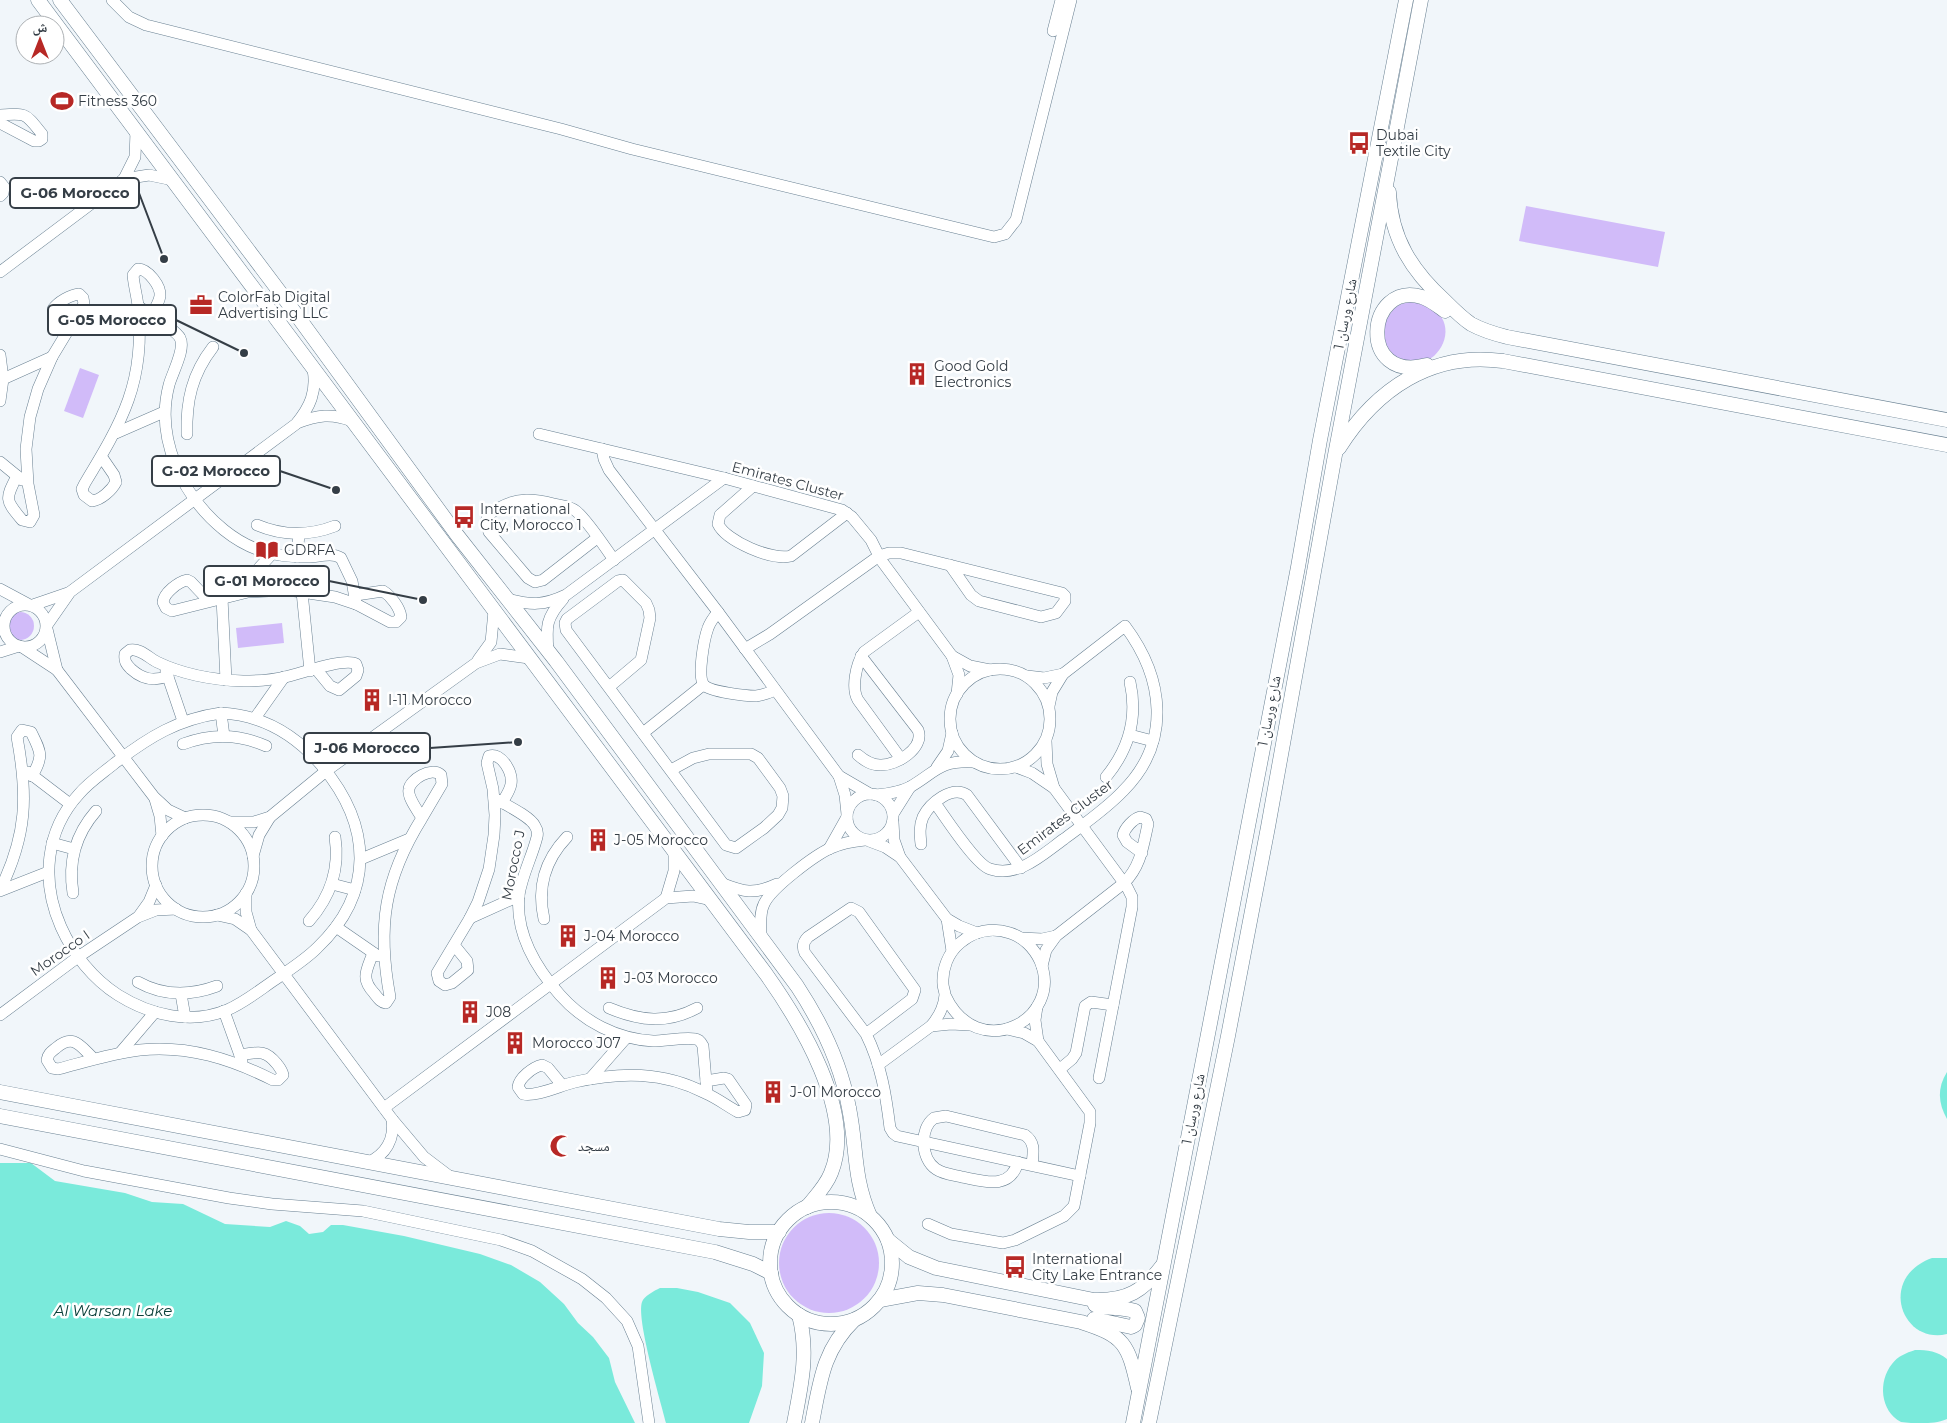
<svg xmlns="http://www.w3.org/2000/svg" width="1947" height="1423" viewBox="0 0 1947 1423" font-family="Montserrat,'Noto Naskh Arabic',sans-serif">
	<rect width="100%" height="100%" fill="#f1f6fa"/>
	<g fill="#d1bbf9">
		<polygon points="1526,206 1665,232 1658,267 1519,241"/>
		<path d="M1420 301C1426 305 1435 309 1439 314 1454 331 1441 358 1421 363 1415 364 1408 361 1402 359 1396 357 1391 356 1387 349 1383 343 1383 333 1382 327 1395 306 1395 303 1420 301Z"/>
		<polygon points="80,368 99,375 83,418 64,411"/>
		<circle cx="20" cy="626" r="14"/>
		<polygon points="282,623 284,643 238,648 236,628"/>
		<circle cx="829" cy="1263" r="50"/>
	</g>
	<g fill="#7aeadb">
		<path d="M1947 1072V1119C1938 1103 1937 1088 1947 1072Z"/>
		<polygon points="0,1163 31,1163 55,1181 125,1193 152,1202 183,1204 225,1224 270,1227 286,1221 300,1226 309,1234 323,1232 331,1225 343,1225 404,1236 480,1254 511,1265 540,1282 564,1304 578,1323 593,1337 609,1358 615,1382 635,1423 0,1423"/>
		<path d="M1932 1258H1947V1334C1902 1345 1877 1278 1932 1258Z"/>
		<path d="M660 1288H677L698 1292 730 1303 750 1323 764 1353 762 1386 749 1423H666C661 1402 636 1319 642 1302 644 1296 654 1291 660 1288Z"/>
		<path d="M1915 1350C1928 1350 1937 1351 1947 1359V1419C1938 1423 1931 1423 1921 1423 1915 1423 1907 1423 1901 1422 1880 1411 1878 1381 1892 1364 1898 1356 1906 1353 1915 1350Z"/>
	</g>
	<g fill="none" stroke-linecap="round" stroke-linejoin="round">
		<defs>
			<g id="minor">
				<polyline points="112,0 129,17 146,25 561,129 632,149 994,237 1005,234 1016,220 1071,0"/>
				<polyline points="1053,31 1061,0"/>
				<path d="M0 115C27 113 25 113 42 134V139L39 141H34L0 123"/>
				<polyline points="124,179 135,157 136,132"/>
				<polyline points="0,182 4,187 3,193 0,196"/>
				<polyline points="0,272 124,179 149,175 173,180"/>
				<path d="M138 306C147 313 176 330 180 338 186 349 172 373 169 385 155 438 182 496 224 530 250 551 275 557 308 557 319 557 331 552 341 558L352 581 356 604"/>
				<polyline points="0,355 3,379 0,401"/>
				<polyline points="3,379 52,357"/>
				<path d="M297 423C317 415 332 413 352 421"/>
				<polyline points="116,433 164,412"/>
				<path d="M187 434C186 401 192 374 213 347"/>
				<polyline points="539,434 724,478 842,510 852,517 871,540 881,560 952,656 959,675 957,694"/>
				<polyline points="602,449 604,459 609,470 718,612 839,776 845,795 847,814"/>
				<path d="M101 456 114 475 116 482C112 490 101 500 92 501L84 495 82 489 85 483C122 422 146 381 138 306 137 296 134 286 133 275L138 269C148 269 161 286 160 296 159 303 154 310 151 315"/>
				<polyline points="0,462 22,480"/>
				<path d="M17 476C5 499 5 500 22 520L30 522 34 515 28 484 26 449 30 417 38 389 52 357 84 304 83 298 79 294C70 295 58 302 53 309L54 317 65 335"/>
				<path d="M753 486 720 515 718 524C726 541 772 561 791 556L847 513"/>
				<path d="M257 525C283 536 309 536 335 526"/>
				<path d="M597 538 543 580 535 582 528 578 489 532 486 522C488 514 492 512 499 508 518 497 534 499 554 504 561 506 570 506 576 511 588 521 604 546 614 560"/>
				<polyline points="297,557 299,534"/>
				<polyline points="0,589 28,604"/>
				<polyline points="302,592 310,671"/>
				<polyline points="234,595 271,555"/>
				<polyline points="222,598 226,680"/>
				<path d="M507 599C531 605 543 606 566 595L724 478"/>
				<path d="M208 600 191 582 187 580C178 582 164 593 163 602L166 608 172 611 248 592 288 590 335 597 356 604 390 622H396L401 617C400 608 391 596 383 591L356 595"/>
				<circle cx="25" cy="626" r="21"/>
				<polyline points="33,605 68,593"/>
				<path d="M718 612C714 617 710 622 708 628 704 639 697 677 704 685 710 692 747 696 756 696 763 695 769 693 775 690"/>
				<path d="M47 625 70 592 296 424C310 407 317 392 313 369"/>
				<polyline points="47,629 57,670"/>
				<polyline points="22,647 57,670 154,797 168,810 185,818"/>
				<polyline points="745,649 770,634 879,556 889,553 901,553 1062,593 1065,596 1065,601 1056,613 1041,617 979,601 971,595 950,565"/>
				<path d="M548 651C546 626 546 618 563 599"/>
				<polyline points="0,652 19,646"/>
				<polyline points="952,656 970,666 990,670"/>
				<polyline points="478,660 491,642 494,611"/>
				<circle cx="1000" cy="719" r="50"/>
				<polyline points="166,671 183,721"/>
				<path d="M168 676C153 682 142 679 131 669 126 664 124 661 125 654L130 650C140 648 149 658 157 662 184 675 214 680 243 681 257 681 272 680 285 677 300 674 344 657 356 664L358 670 356 676 339 690 330 686 316 669"/>
				<polyline points="1027,676 1044,678 1063,674"/>
				<polyline points="609,687 641,660 650,618 649,610 646,603 623,580 618,581 567,619 565,623 566,630 726,845 736,848 764,828 778,815 782,808 783,796 780,788 758,758 751,754 709,754 693,758 671,770"/>
				<path d="M221 713C263 715 295 734 322 766 372 826 375 893 317 948 306 959 292 968 279 977 262 988 246 1002 227 1010 191 1025 150 1015 118 995 93 979 73 954 61 927 41 882 45 831 79 794 89 782 103 773 115 763 149 737 178 719 221 713Z"/>
				<polyline points="221,713 224,736"/>
				<polyline points="255,718 284,677"/>
				<polyline points="643,733 703,685"/>
				<polyline points="1130,735 1153,741"/>
				<polyline points="1046,741 1047,764 1054,788"/>
				<path d="M183 744C212 733 239 734 266 746"/>
				<path d="M858 755C865 761 871 765 880 765 896 766 925 748 918 730L861 656"/>
				<path d="M901 759 858 700C851 688 856 664 864 652L919 612"/>
				<polyline points="937,767 948,751 952,733"/>
				<polyline points="1016,767 1032,773 1054,788 1127,887 1132,897 1132,907 1099,1078"/>
				<polyline points="28,772 70,804"/>
				<polyline points="839,776 870,794"/>
				<path d="M1106 777C1129 749 1138 718 1130 682"/>
				<circle cx="870" cy="817" r="23"/>
				<path d="M876 795C887 794 900 792 910 787 936 772 939 760 974 762"/>
				<path d="M494 798C504 804 530 816 535 826 537 829 538 833 537 837 532 857 522 875 519 895 515 933 536 968 560 995 584 1022 617 1039 653 1041 665 1041 685 1037 695 1039 699 1039 701 1042 703 1046L707 1093"/>
				<polyline points="155,799 160,816 162,836"/>
				<path d="M935 803C946 818 976 865 990 869 1019 878 1043 854 1064 839 1084 824 1106 809 1123 791 1172 742 1164 678 1125 626L1063 674 1052 692 1049 706"/>
				<polyline points="893,814 910,787"/>
				<circle cx="203" cy="866" r="51"/>
				<polyline points="230,822 254,822 270,817 326,771 476,663 500,654 529,658"/>
				<polyline points="893,822 894,840 900,857 947,919 959,926 977,933"/>
				<polyline points="869,841 885,847 900,857"/>
				<polyline points="52,843 74,849"/>
				<path d="M921 844C920 835 919 826 923 817 930 803 952 785 967 795L1021 868"/>
				<polyline points="829,849 847,817"/>
				<polyline points="253,856 259,835 270,817"/>
				<polyline points="361,859 409,839"/>
				<path d="M721 883C744 892 753 895 777 884"/>
				<polyline points="332,884 355,890"/>
				<path d="M0 890C27 835 28 796 17 737L22 730 31 732C41 752 44 756 32 776"/>
				<polyline points="0,891 48,872"/>
				<path d="M73 893C68 862 75 835 96 811"/>
				<polyline points="246,893 246,912 251,930"/>
				<polyline points="666,898 674,871 674,852"/>
				<polyline points="217,915 235,919 251,930 392,1119 424,1157 449,1176"/>
				<polyline points="139,916 149,902 156,885"/>
				<polyline points="470,918 519,896"/>
				<path d="M544 919C537 888 545 860 567 837"/>
				<polyline points="947,919 952,951"/>
				<path d="M309 921C331 896 340 869 335 837"/>
				<polyline points="336,927 378,956"/>
				<path d="M761 938C761 927 759 914 764 904 771 888 815 855 831 848 842 843 854 841 865 840"/>
				<polyline points="1021,938 1042,939 1056,936"/>
				<path d="M454 945 467 961 468 970 452 983 445 985 439 981 437 973 470 918 478 902 489 869 494 835 495 815 493 789 487 763 489 756C502 752 513 773 511 784 510 791 505 797 502 803"/>
				<path d="M373 953C367 970 360 978 374 993 378 998 380 1002 386 1003L390 997C377 927 384 879 422 818 418 811 407 797 409 789 410 780 431 766 441 775L442 784 422 818"/>
				<path d="M1042 966 1046 950 1056 936 1124 883C1141 866 1143 846 1148 824L1146 819 1140 817C1133 819 1125 828 1123 835L1127 842 1142 853"/>
				<path d="M138 982C163 996 190 996 217 986"/>
				<polyline points="181,994 185,1017"/>
				<polyline points="1037,1007 1035,1020 1038,1041"/>
				<path d="M609 1008C640 1021 667 1024 697 1008"/>
				<polyline points="224,1011 242,1061"/>
				<polyline points="0,1015 78,957 138,917 156,910 176,909"/>
				<polyline points="931,1026 951,1024 969,1025"/>
				<path d="M866 1034 912 999 915 990 859 912 851 908 808 937C803 942 802 947 805 953L866 1034C881 1064 886 1095 890 1128L893 1133 897 1136 1080 1176"/>
				<polyline points="120,1053 155,1012"/>
				<path d="M94 1059C80 1046 74 1033 56 1048 51 1052 48 1054 47 1060L52 1068 58 1069C85 1062 113 1053 140 1050 188 1045 231 1059 273 1080H278L283 1075C282 1070 280 1068 277 1064 265 1049 258 1052 240 1055"/>
				<path d="M878 1065 931 1026C938 1018 944 1006 945 995 945 991 943 988 943 984 942 969 948 953 960 943 974 931 992 927 1010 933 1023 937 1034 948 1040 961 1065 1020 977 1065 945 995"/>
				<polyline points="1060,1069 1072,1059 1076,1053 1085,1006 1091,1002 1113,1005"/>
				<polyline points="590,1079 626,1038"/>
				<path d="M562 1085 548 1068 542 1065C533 1067 519 1078 518 1087L523 1094C537 1097 561 1085 575 1082 620 1072 663 1071 705 1093 717 1098 727 1106 738 1112L745 1110 746 1105 728 1079 724 1078 706 1081"/>
				<polyline points="384,1108 666,898 693,896 711,900"/>
				<polyline points="0,1149 84,1171 229,1198 272,1204 363,1211 501,1240 532,1251 582,1279 606,1298 627,1321 638,1346 649,1423"/>
				<path d="M1018 1162C1010 1191 983 1181 962 1177 954 1175 943 1174 936 1169 921 1159 919 1129 934 1118L946 1116 1025 1135C1036 1143 1033 1153 1032 1165"/>
				<path d="M367 1163C386 1155 395 1139 392 1119"/>
				<polyline points="928,1224 951,1234 1003,1243 1015,1240 1064,1216 1074,1206 1090,1123 1090,1112 1038,1041 1024,1033 1007,1029"/>
			</g>
			<g id="tertiary">
				<path d="M38 0 766 974C800 1022 856 1113 831 1173 826 1186 816 1196 807 1207"/>
				<path d="M60 0 282 295 457 535 556 661 797 986C822 1024 841 1064 849 1108 857 1147 853 1178 870 1216"/>
				<path d="M1389 192C1391 239 1412 271 1445 301 1453 309 1462 318 1471 324 1482 330 1495 334 1507 337L1947 420"/>
				<path d="M1427 365C1357 384 1366 280 1422 297 1431 300 1438 306 1445 311"/>
				<path d="M1339 448C1376 389 1432 351 1503 361L1947 445"/>
				<polyline points="0,1092 719,1229 749,1232 779,1232"/>
				<polyline points="0,1116 715,1252 753,1264 771,1273"/>
				<circle cx="831" cy="1263" r="61"/>
				<path d="M888 1240 909 1257 936 1268 1094 1300C1127 1301 1143 1291 1162 1266"/>
				<path d="M880 1300 918 1293 943 1295 1081 1322C1125 1336 1128 1344 1138 1388"/>
				<path d="M1094 1319 1131 1327 1135 1325 1138 1318 1135 1311C1122 1307 1108 1309 1095 1305"/>
				<path d="M794 1423C801 1386 809 1353 799 1315"/>
				<path d="M812 1423C820 1382 823 1350 854 1320"/>
				<polyline points="1133,1423 1298,567 1320,440 1406,0"/>
				<polyline points="1149,1423 1228,1036 1268,827 1335,455 1421,0"/>
			</g>
		</defs>
		<use href="#minor" stroke="#698092" stroke-width="12"/>
		<use href="#tertiary" stroke="#698092" stroke-width="15"/>
		<use href="#minor" stroke="#fff" stroke-width="11"/>
		<use href="#tertiary" stroke="#fff" stroke-width="14"/>
	</g>
	<defs>
		<symbol id="stadium-bare" viewBox="-9 -9 18 18"><path d="M0-5a6.5 5 0 1 0 0 10a6.5 5 0 1 0 0-10ZM-3.5-1.8h7v3.6h-7Z" fill="#b72825" stroke="#fff" stroke-width="2.5" paint-order="stroke"/></symbol>
		<symbol id="bus-bare" viewBox="-9 -9 18 18"><path d="M-5-6H5V4H4V6H2V4H-2V6H-4V4H-5ZM-3.5-4V0h7V-4ZM-3.5 1.2v1.5H-2V1.2ZM2 1.2v1.5H3.5V1.2Z" fill="#b72825" stroke="#fff" stroke-width="2.5" paint-order="stroke"/></symbol>
		<symbol id="office-bare" viewBox="-9 -9 18 18"><path d="M-6-3h4V-5.5h4V-3h4V5H-6ZM-1-4.5V-3h2v-1.5ZM-6 0V1H6V0Z" fill="#b72825" stroke="#fff" stroke-width="2.5" paint-order="stroke"/></symbol>
		<symbol id="building-bare" viewBox="-9 -9 18 18"><path d="M-4-6H4V6H1V3H-1V6H-4ZM-2.5-4.3h1.7v1.8h-1.7ZM.8-4.3h1.7v1.8H.8ZM-2.5-1h1.7V.8h-1.7ZM.8-1h1.7V.8H.8Z" fill="#b72825" stroke="#fff" stroke-width="2.5" paint-order="stroke"/></symbol>
		<symbol id="library-bare" viewBox="-9 -9 18 18"><path d="M-6-4Q-3-5.5-.7-3.5V5Q-3 3-6 4ZM6-4Q3-5.5 .7-3.5V5Q3 3 6 4Z" fill="#b72825" stroke="#fff" stroke-width="2.5" paint-order="stroke"/></symbol>
		<symbol id="mosque-bare" viewBox="-9 -9 18 18"><path d="M3.5-4.9A6 6 0 1 0 3.5 4.9A5 5 0 1 1 3.5-4.9Z" fill="#b72825" stroke="#fff" stroke-width="2.5" paint-order="stroke"/></symbol>
	</defs>
	<g fill-rule="evenodd">
		<use href="#stadium-bare" x="46" y="85" width="32" height="32"/>
		<use href="#bus-bare" x="1343" y="127" width="32" height="32"/>
		<use href="#office-bare" x="185" y="289" width="32" height="32"/>
		<use href="#building-bare" x="901" y="358" width="32" height="32"/>
		<use href="#bus-bare" x="448" y="501" width="32" height="32"/>
		<use href="#library-bare" x="251" y="534" width="32" height="32"/>
		<use href="#building-bare" x="356" y="684" width="32" height="32"/>
		<use href="#building-bare" x="582" y="824" width="32" height="32"/>
		<use href="#building-bare" x="552" y="920" width="32" height="32"/>
		<use href="#building-bare" x="592" y="962" width="32" height="32"/>
		<use href="#building-bare" x="454" y="996" width="32" height="32"/>
		<use href="#building-bare" x="499" y="1027" width="32" height="32"/>
		<use href="#building-bare" x="757" y="1076" width="32" height="32"/>
		<use href="#mosque-bare" x="545" y="1130" width="32" height="32"/>
		<use href="#bus-bare" x="999" y="1251" width="32" height="32"/>
	</g>
	<g text-anchor="middle" dominant-baseline="central" stroke-width="5" stroke-linejoin="round" paint-order="stroke">
		<g font-size="14" fill="#353e46" stroke="#fff" text-anchor="start">
			<text x="78" y="101">Fitness 360</text>
			<text x="1376" y="135">Dubai<tspan x="1376" dy="16">Textile City</tspan></text>
			<text x="218" y="297">ColorFab Digital<tspan x="218" dy="16">Advertising LLC</tspan></text>
			<text x="934" y="366">Good Gold<tspan x="934" dy="16">Electronics</tspan></text>
			<text x="480" y="509">International<tspan x="480" dy="16">City, Morocco 1</tspan></text>
			<text x="284" y="550">GDRFA</text>
			<text x="388" y="700">I-11 Morocco</text>
			<text x="614" y="840">J-05 Morocco</text>
			<text x="584" y="936">J-04 Morocco</text>
			<text x="624" y="978">J-03 Morocco</text>
			<text x="486" y="1012">J08</text>
			<text x="532" y="1043">Morocco J07</text>
			<text x="790" y="1092">J-01 Morocco</text>
			<text x="578" y="1146">مسجد</text>
			<text x="1032" y="1259">International<tspan x="1032" dy="16">City Lake Entrance</tspan></text>
		</g>
		<g font-size="14" fill="#353e46" stroke="#fff">
			<text transform="translate(1345 314) rotate(-79)">شارع ورسان 1</text>
			<text transform="translate(788 481) rotate(15)">Emirates Cluster</text>
			<text transform="translate(1269 711) rotate(-79)">شارع ورسان 1</text>
			<text transform="translate(1065 817) rotate(-37)">Emirates Cluster</text>
			<text transform="translate(513 865) rotate(-79)">Morocco J</text>
			<text transform="translate(60 953) rotate(-35)">Morocco I</text>
			<text transform="translate(1193 1109) rotate(-79)">شارع ورسان 1</text>
		</g>
		<g font-size="15" font-style="italic" fill="#0b403a" stroke="#fff">
			<text x="113" y="1310">Al Warsan Lake</text>
		</g>
	</g>
	<path fill="none" stroke="#353e46" stroke-width="2" d="M164 259L139 193M244 353L176 320M336 490L280 471M423 600L329 581M518 742L430 748"/>
	<g fill="#353e46" stroke="#fff" stroke-width="2">
		<circle cx="164" cy="259" r="5"/>
		<circle cx="244" cy="353" r="5"/>
		<circle cx="336" cy="490" r="5"/>
		<circle cx="423" cy="600" r="5"/>
		<circle cx="518" cy="742" r="5"/>
	</g>
	<g fill="#fff" stroke="#353e46" stroke-width="2">
		<rect x="10" y="178" width="129" height="30" rx="5"/>
		<rect x="48" y="305" width="128" height="30" rx="5"/>
		<rect x="152" y="456" width="128" height="30" rx="5"/>
		<rect x="204" y="566" width="125" height="30" rx="5"/>
		<rect x="304" y="733" width="126" height="30" rx="5"/>
	</g>
	<g font-size="15" text-anchor="middle" font-weight="bold" fill="#353e46">
		<text x="75" y="198">G-06 Morocco</text>
		<text x="112" y="325">G-05 Morocco</text>
		<text x="216" y="476">G-02 Morocco</text>
		<text x="267" y="586">G-01 Morocco</text>
		<text x="367" y="753">J-06 Morocco</text>
	</g>
	<g transform="translate(40 40)"><circle r="24" fill="#ffffff" stroke="#aeb2b5"/>
	<path d="M0-4L9 19L0 12L-9 19Z" fill="#b72825"/>
	<text y="-8" font-size="14" font-weight="bold" text-anchor="middle" fill="#353e46">ش</text>
	</g>
</svg>
